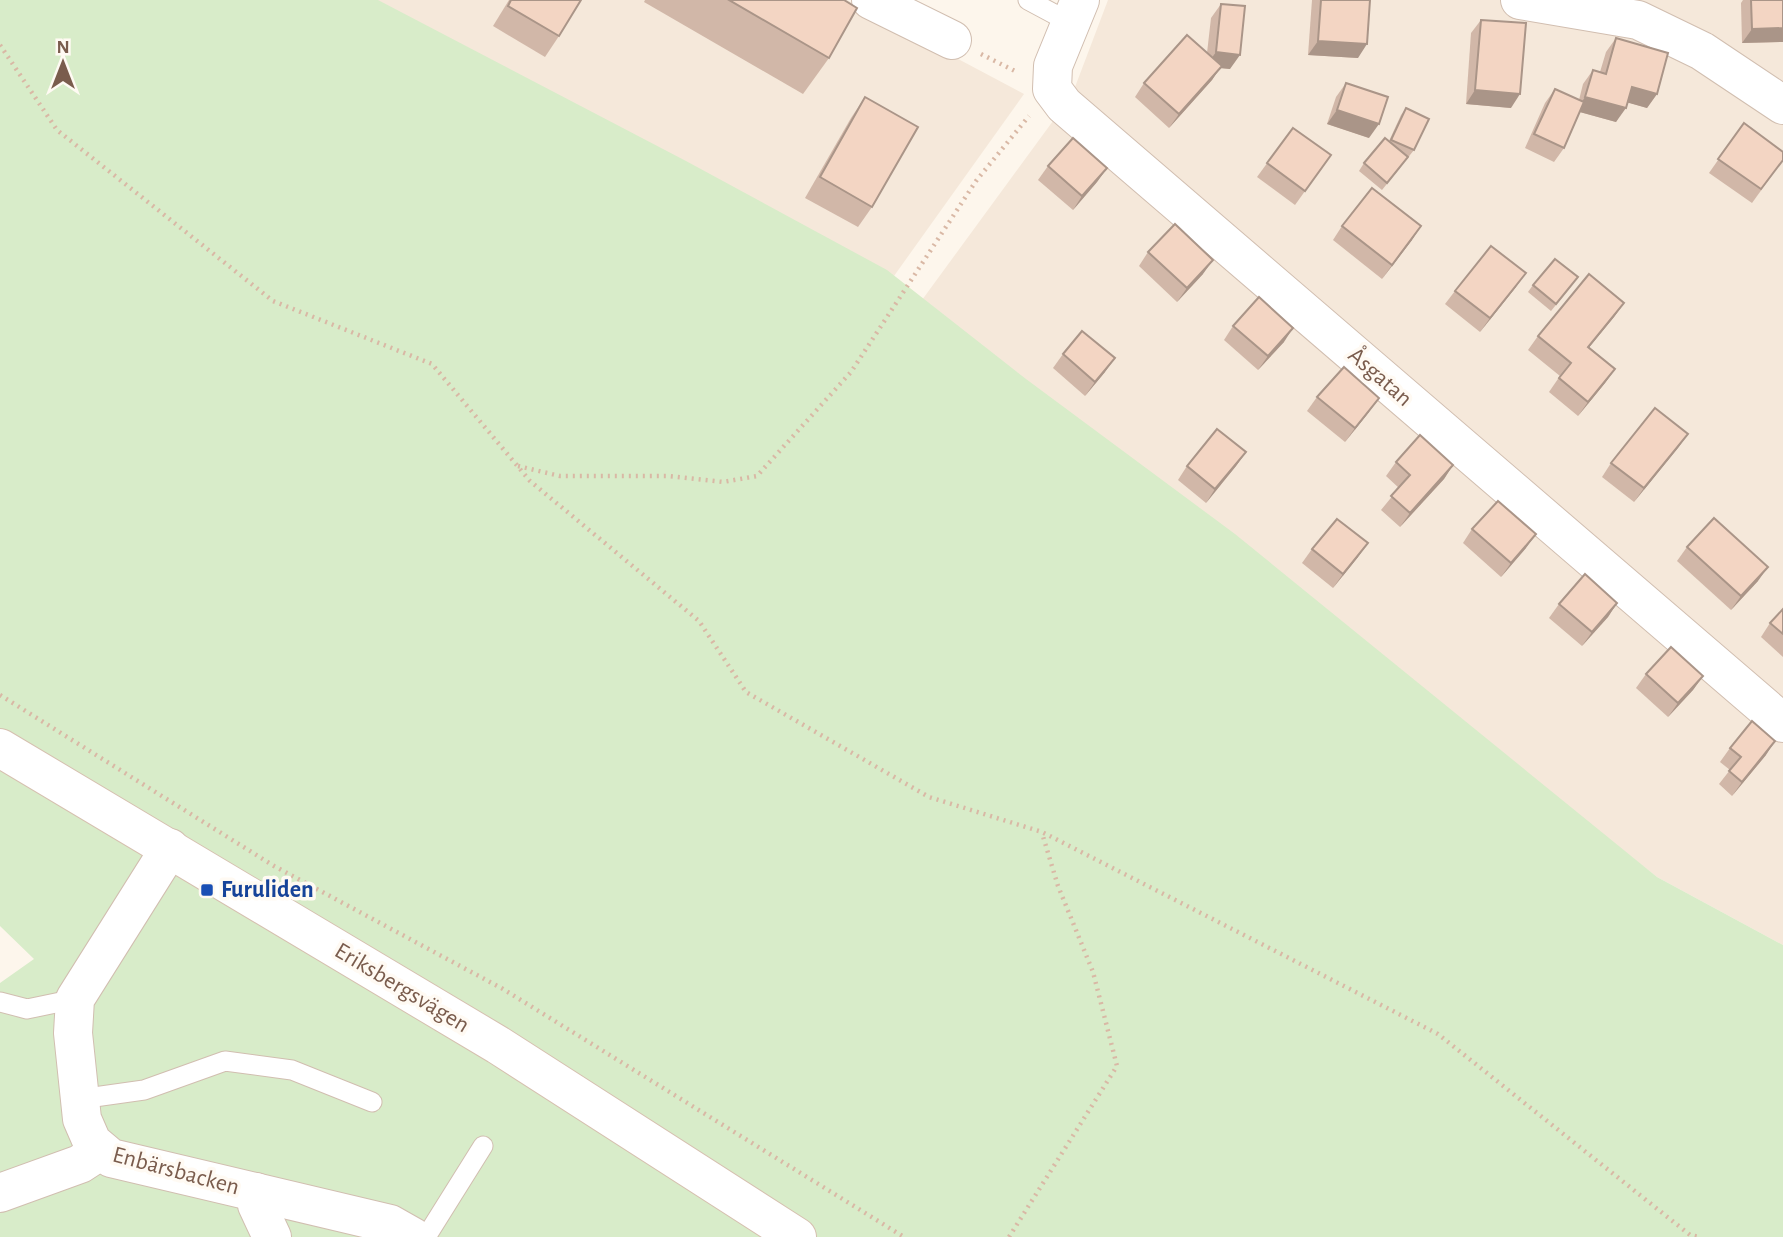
<svg xmlns="http://www.w3.org/2000/svg" width="1783" height="1237" viewBox="0 0 1783 1237" font-family="'Alegreya Sans',sans-serif">
	<rect width="100%" height="100%" fill="#fdf6ec"/>
	<g fill="#f5e8da">
		<polygon points="268,0 847,0 1024,94 884,290"/>
		<polygon points="1108,0 1783,0 1783,945 1657,877 922,300 1072,95"/>
	</g>
	<polygon fill="#d8ecc9" points="0,0 378,0 686,161 887,270 1026,379 1235,534 1657,877 1783,945 1783,1237 0,1237 0,983 34,959 0,926"/>
	<g fill="none" stroke-linecap="round" stroke-linejoin="round">
		<defs>
			<g id="service">
				<polyline points="1028,0 1071,23"/>
				<polyline points="0,1002 27,1009 75,999"/>
				<polyline points="80,1099 144,1090 225,1061 292,1070 372,1102"/>
				<polyline points="426,1237 483,1146"/>
			</g>
			<g id="minor">
				<polyline points="871,0 952,40"/>
				<polyline points="1080,0 1053,66 1052,89 1064,105 1783,723"/>
				<polyline points="1520,0 1638,20 1702,51 1783,105"/>
				<polyline points="170,848 75,999 73,1033 82,1119 92,1142 111,1158 390,1224 413,1237"/>
				<polyline points="256,1192 257,1205 272,1237"/>
				<polyline points="0,1193 80,1164 100,1151"/>
			</g>
			<polyline id="secondary" points="0,748 498,1045 797,1237"/>
		</defs>
		<use href="#service" stroke="#d1beb0" stroke-width="21"/>
		<use href="#minor" stroke="#d1beb0" stroke-width="40"/>
		<use href="#secondary" stroke="#d6c0b0" stroke-width="40"/>
		<g stroke="#d9b8a5" stroke-width="4.5" stroke-dasharray="2 5" stroke-linecap="butt">
			<polyline points="0,45 57,130 273,301 432,364 530,481 699,621 746,692 929,797 1042,832 1438,1034 1690,1235 1699,1237"/>
			<polyline points="981,54 1017,72"/>
			<polyline points="518,466 560,476 668,476 723,482 757,476 851,372 976,181 1029,116"/>
			<polyline points="0,695 274,866 503,989 904,1237"/>
			<polyline points="1009,1237 1117,1066 1093,972 1058,886 1042,833"/>
		</g>
		<use href="#service" stroke="#fff" stroke-width="19"/>
		<use href="#minor" stroke="#fff" stroke-width="38"/>
		<use href="#secondary" stroke="#fff" stroke-width="38"/>
	</g>
	<g fill="#d1b7a8">
		<polygon points="509,0 581,0 559,36 545,57 493,26"/>
		<polygon points="645,0 844,0 829,58 803,94 644,2"/>
		<polygon points="1312,0 1370,0 1358,58 1308,55"/>
		<polygon points="1743,0 1783,0 1783,42 1742,43 1741,3"/>
		<polygon points="1221,4 1230,69 1220,68 1212,80 1169,128 1135,97 1144,83 1207,53 1211,18"/>
		<polygon points="1481,20 1511,108 1466,104 1471,33"/>
		<polygon points="1616,38 1657,94 1647,108 1627,102 1616,122 1580,112 1564,148 1554,162 1525,148 1545,103 1555,89 1579,100 1583,84 1593,70 1600,72 1606,52"/>
		<polygon points="1346,83 1369,138 1327,124 1336,97"/>
		<polygon points="865,97 872,207 858,227 805,198 851,118"/>
		<polygon points="1406,108 1414,150 1382,190 1359,171 1364,163 1389,141 1401,115"/>
		<polygon points="1744,123 1783,160 1752,203 1709,173"/>
		<polygon points="1293,128 1331,155 1295,205 1257,177"/>
		<polygon points="1048,166 1107,168 1097,182 1073,210 1038,180"/>
		<polygon points="1342,226 1412,240 1382,279 1333,240"/>
		<polygon points="1148,252 1203,274 1177,302 1139,266"/>
		<polygon points="1573,284 1551,311 1528,292 1533,285"/>
		<polygon points="1516,287 1480,332 1445,304 1455,291"/>
		<polygon points="1624,303 1614,317 1589,347 1615,369 1605,383 1578,416 1549,392 1560,376 1528,350 1538,336"/>
		<polygon points="1233,326 1284,342 1258,370 1224,340"/>
		<polygon points="1063,354 1105,372 1085,396 1053,368"/>
		<polygon points="1317,397 1369,412 1345,442 1307,411"/>
		<polygon points="1688,434 1634,502 1602,477 1611,463"/>
		<polygon points="1246,452 1236,466 1206,503 1178,480 1187,466"/>
		<polygon points="1396,462 1453,465 1444,479 1400,527 1381,510 1399,488 1386,476"/>
		<polygon points="1472,529 1526,548 1501,577 1463,543"/>
		<polygon points="1687,547 1758,581 1731,610 1677,561"/>
		<polygon points="1312,549 1358,557 1333,588 1302,563"/>
		<polygon points="1617,603 1608,617 1582,646 1549,618 1559,604"/>
		<polygon points="1783,609 1783,657 1761,637 1770,623"/>
		<polygon points="1646,674 1703,676 1693,690 1668,717 1636,688"/>
		<polygon points="1730,748 1766,755 1732,796 1719,784 1730,770 1720,762"/>
	</g>
	<g fill="#aa9588">
		<polygon points="1783,28 1783,42 1742,43 1752,29"/>
		<polygon points="1318,41 1367,44 1358,58 1308,55"/>
		<polygon points="1216,52 1240,55 1230,69 1220,68 1212,80 1169,128 1179,114 1206,66"/>
		<polygon points="1632,87 1657,94 1647,108 1622,101"/>
		<polygon points="1475,90 1520,94 1511,108 1466,104"/>
		<polygon points="1585,97 1626,108 1616,122 1576,111"/>
		<polygon points="1337,110 1379,124 1369,138 1327,124"/>
		<polygon points="1107,168 1097,182 1073,210 1082,196"/>
		<polygon points="1421,226 1412,240 1382,279 1392,265"/>
		<polygon points="1213,260 1203,274 1177,302 1187,288"/>
		<polygon points="1526,273 1516,287 1480,332 1490,318"/>
		<polygon points="1624,303 1614,317 1578,361 1588,347"/>
		<polygon points="1293,328 1284,342 1258,370 1268,356"/>
		<polygon points="1115,358 1105,372 1085,396 1095,382"/>
		<polygon points="1615,369 1605,383 1578,416 1588,402"/>
		<polygon points="1379,398 1369,412 1345,442 1355,428"/>
		<polygon points="1688,434 1678,448 1634,502 1644,488"/>
		<polygon points="1246,452 1236,466 1206,503 1215,489"/>
		<polygon points="1453,465 1444,479 1400,527 1410,513"/>
		<polygon points="1536,534 1526,548 1501,577 1511,563"/>
		<polygon points="1368,543 1358,557 1333,588 1343,574"/>
		<polygon points="1768,567 1758,581 1731,610 1741,596"/>
		<polygon points="1617,603 1608,617 1582,646 1592,632"/>
		<polygon points="1703,676 1693,690 1668,717 1678,703"/>
		<polygon points="1775,741 1766,755 1732,796 1742,782"/>
	</g>
	<g fill="#f3d5c3" stroke="#aa9588" stroke-width="2">
		<polygon points="511,0 581,0 559,36 508,6"/>
		<polygon points="729,0 844,0 857,8 829,58"/>
		<polygon points="1321,0 1370,0 1367,44 1318,41"/>
		<polygon points="1751,0 1783,0 1783,28 1752,29"/>
		<polygon points="1221,4 1245,6 1240,55 1216,52"/>
		<polygon points="1481,20 1526,23 1520,94 1475,90"/>
		<polygon points="1187,35 1222,66 1179,114 1144,83"/>
		<polygon points="1616,38 1668,53 1657,94 1632,87 1626,108 1585,97 1593,70 1606,74"/>
		<polygon points="1346,83 1388,97 1379,124 1337,110"/>
		<polygon points="1555,89 1584,102 1564,148 1534,134"/>
		<polygon points="865,97 918,127 872,207 820,177"/>
		<polygon points="1406,108 1429,119 1414,150 1391,140"/>
		<polygon points="1744,123 1783,152 1783,160 1761,189 1718,159"/>
		<polygon points="1293,128 1331,155 1305,191 1267,163"/>
		<polygon points="1073,138 1107,168 1082,196 1048,166"/>
		<polygon points="1385,138 1408,157 1387,183 1364,163"/>
		<polygon points="1372,188 1421,226 1392,265 1342,226"/>
		<polygon points="1175,224 1213,260 1187,288 1148,252"/>
		<polygon points="1491,246 1526,273 1490,318 1455,291"/>
		<polygon points="1555,259 1578,277 1556,304 1533,285"/>
		<polygon points="1589,274 1624,303 1588,347 1615,369 1588,402 1559,378 1571,363 1538,336"/>
		<polygon points="1259,297 1293,328 1268,356 1233,326"/>
		<polygon points="1082,331 1115,358 1095,382 1063,354"/>
		<polygon points="1344,367 1379,398 1355,428 1317,397"/>
		<polygon points="1655,408 1688,434 1644,488 1611,463"/>
		<polygon points="1217,429 1246,452 1215,489 1187,466"/>
		<polygon points="1420,435 1453,465 1410,513 1391,496 1410,475 1396,462"/>
		<polygon points="1498,501 1536,534 1511,563 1472,529"/>
		<polygon points="1714,518 1768,567 1741,596 1687,547"/>
		<polygon points="1337,519 1368,543 1343,574 1312,549"/>
		<polygon points="1585,574 1617,603 1592,632 1559,604"/>
		<polygon points="1783,609 1783,634 1770,623"/>
		<polygon points="1671,647 1703,676 1678,703 1646,674"/>
		<polygon points="1752,721 1775,741 1742,782 1729,771 1741,757 1730,748"/>
	</g>
	<rect fill="#1a4fb4" stroke="#fffaf3" stroke-width="2.5" x="200" y="883" width="14" height="14" rx="3.5"/>
	<g text-anchor="middle" dominant-baseline="central" stroke-width="7" stroke-linejoin="round" paint-order="stroke">
		<g font-size="24" fill="#7a5c4d" stroke="#fffaf3">
			<text transform="translate(1380 377) rotate(41)">Åsgatan</text>
			<text transform="translate(402 988) rotate(31)">Eriksbergsvägen</text>
			<text transform="translate(176 1171) rotate(15)">Enbärsbacken</text>
		</g>
		<g font-size="24" font-weight="bold" fill="#164399" stroke="#fffaf3" text-anchor="start">
			<text x="221" y="890">Furuliden</text>
		</g>
	</g>
	<g transform="translate(63 63)" stroke="#fffaf3" stroke-width="5" paint-order="stroke">
	<path d="M0-5L12 26L0 18L-12 26Z" fill="#7a5c4d"/>
	<text y="-10" font-size="19" font-weight="bold" text-anchor="middle" fill="#7a5c4d">N</text>
	</g>
</svg>
